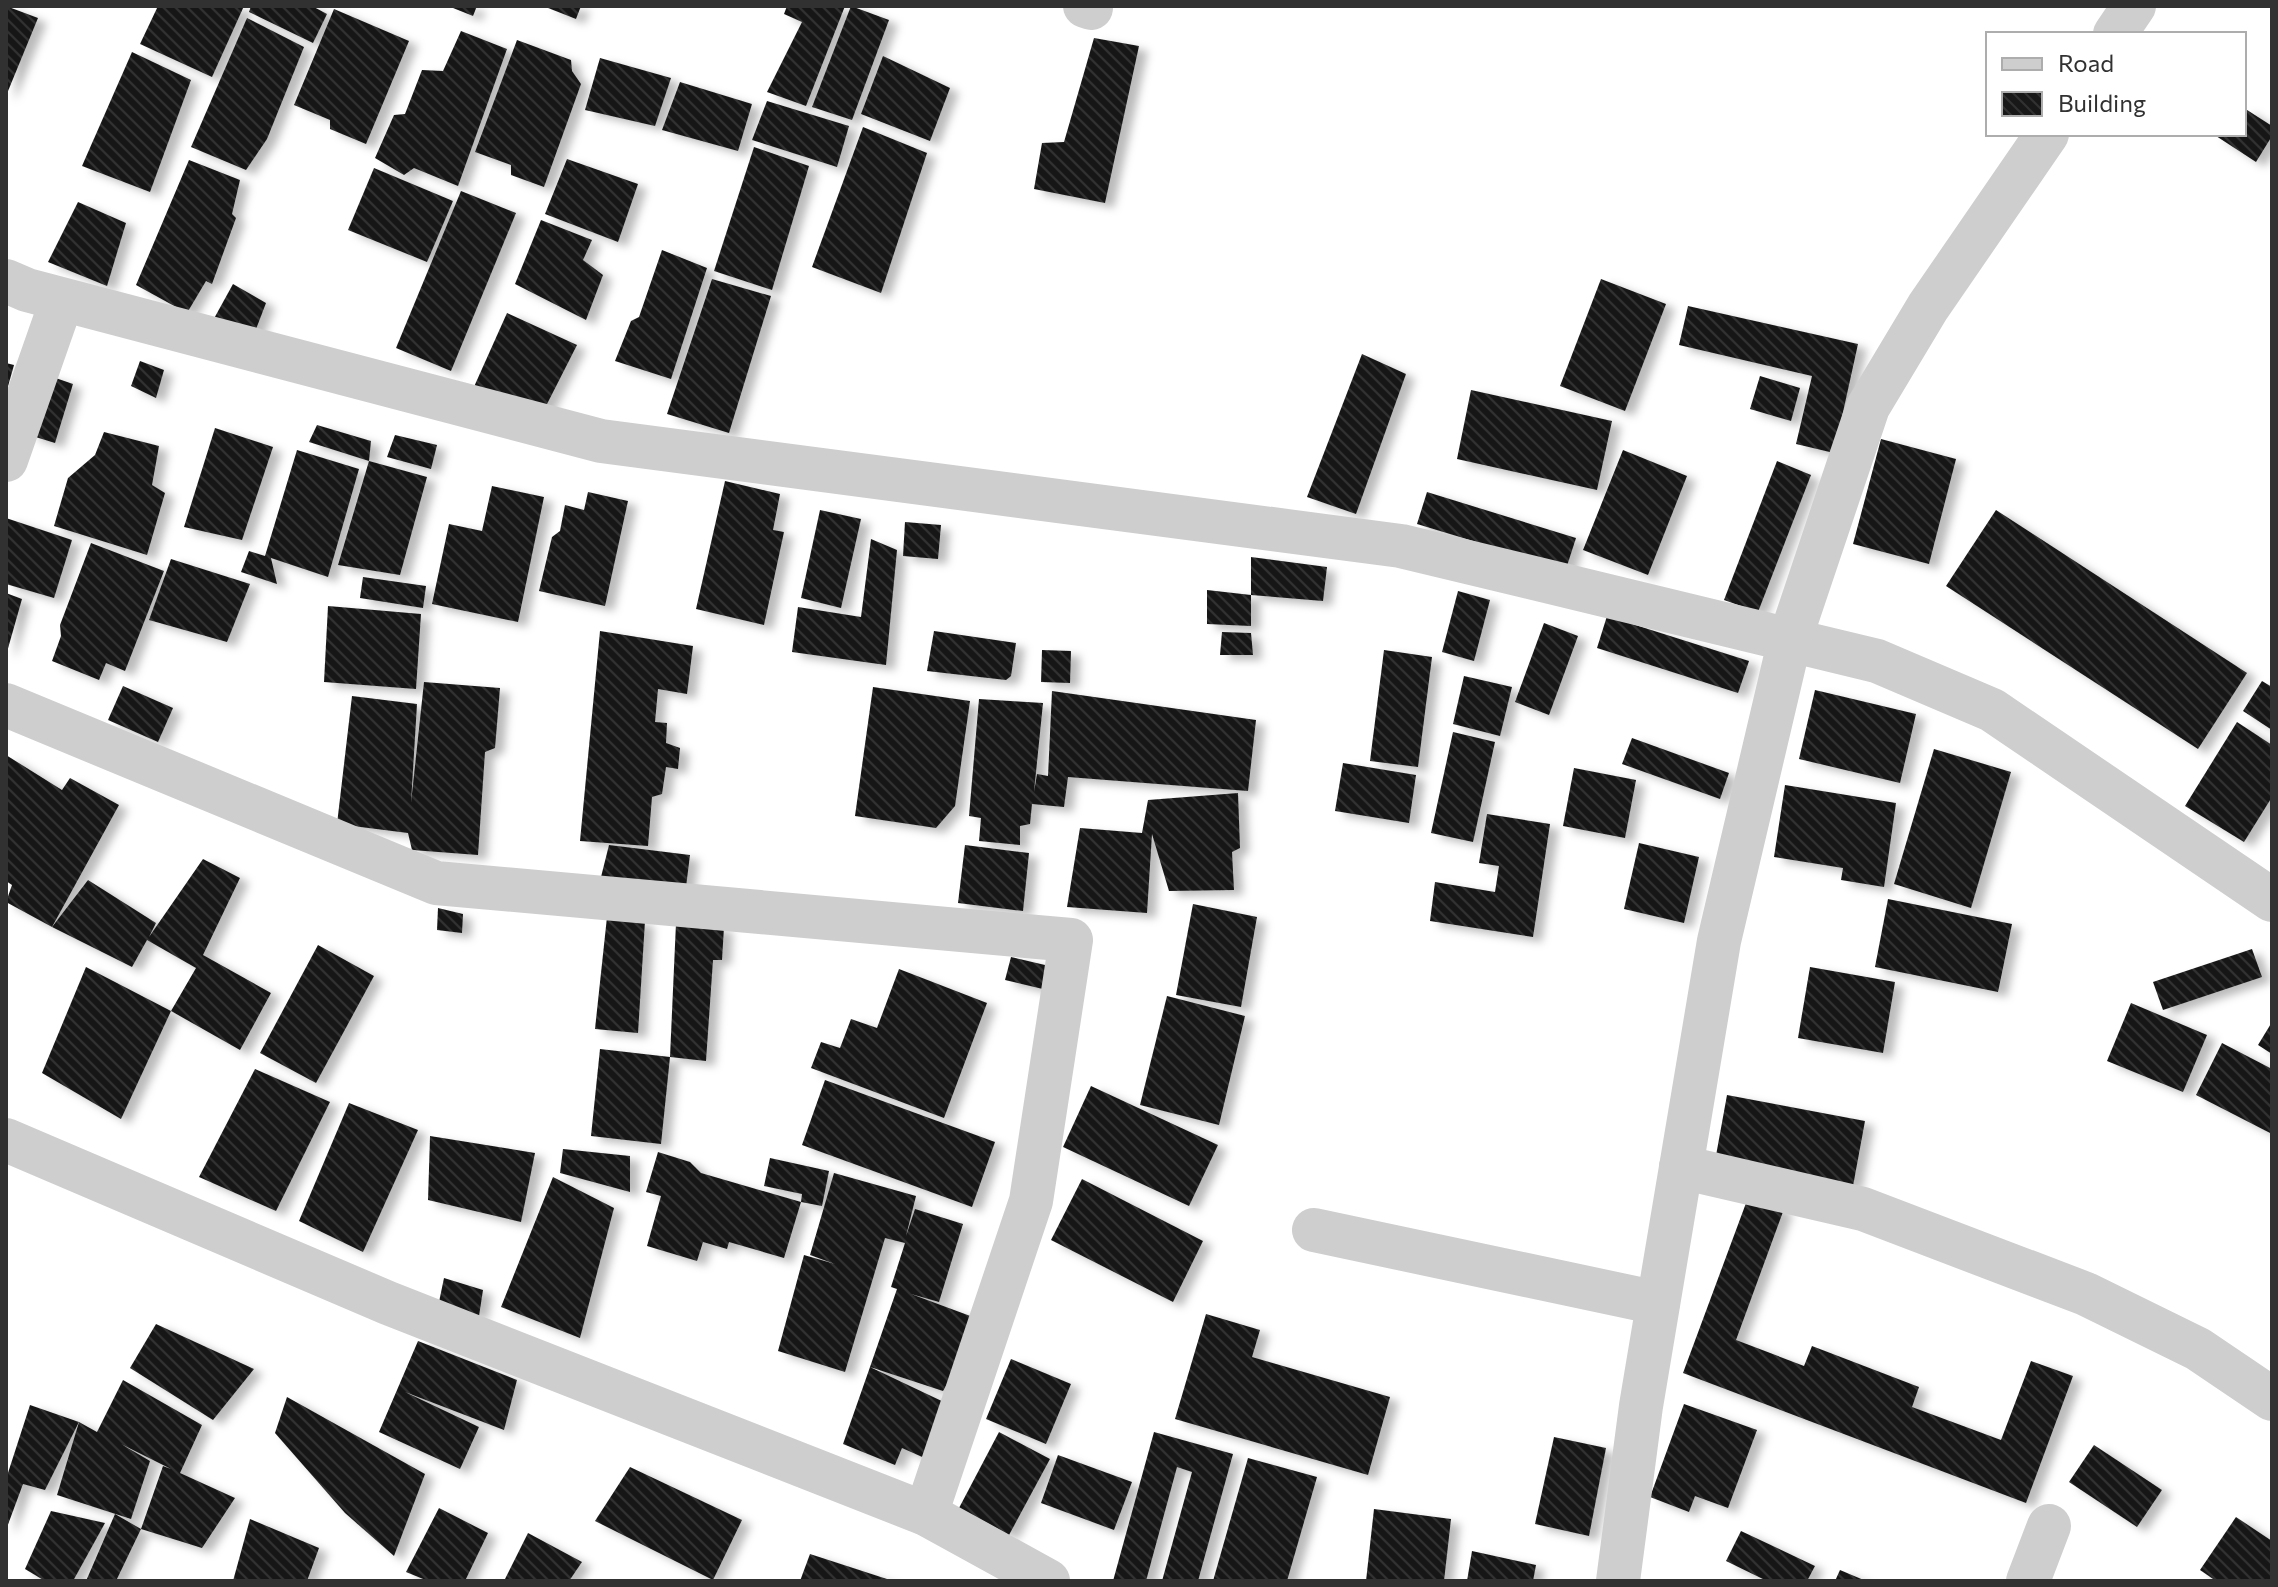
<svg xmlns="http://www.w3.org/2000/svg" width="2278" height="1587" viewBox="0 0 2278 1587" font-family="Commissioner,sans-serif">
	<defs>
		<pattern id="building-back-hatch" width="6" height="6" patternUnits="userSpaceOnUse" patternTransform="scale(2)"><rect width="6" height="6" fill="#181818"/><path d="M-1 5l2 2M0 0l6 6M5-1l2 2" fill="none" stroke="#313131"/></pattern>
		<filter id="shadow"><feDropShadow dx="9" dy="5" stdDeviation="4" flood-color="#0004"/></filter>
	</defs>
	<rect width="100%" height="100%" fill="#fff"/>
	<g fill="url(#building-back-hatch)" filter="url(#shadow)">
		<polygon points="6,6 38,18 6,96"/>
		<polygon points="158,6 244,6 212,77 140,44"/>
		<polygon points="251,6 312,6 327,14 313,43 249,12"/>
		<polygon points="448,6 477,6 473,16"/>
		<polygon points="543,6 581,6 576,19"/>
		<polygon points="787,6 845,6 806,106 767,92 802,22 784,14"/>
		<polygon points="851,6 889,20 852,120 812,107"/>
		<polygon points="334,9 409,41 366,144 330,129 330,120 294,105"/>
		<polygon points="247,18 304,47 267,139 246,170 191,147"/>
		<polygon points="461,31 507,49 458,186 414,168 404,175 375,158 394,115 405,114 422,70 443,71"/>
		<polygon points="1094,38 1139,46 1105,203 1034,189 1042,143 1064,142"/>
		<polygon points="517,40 571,60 572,71 581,84 544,187 511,175 511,165 475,152"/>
		<polygon points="132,52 191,80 150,192 82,166"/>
		<polygon points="883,56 950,88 930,141 861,114"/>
		<polygon points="600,58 671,78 655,126 585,110"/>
		<polygon points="680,82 752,104 738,151 662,130"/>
		<polygon points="767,101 849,126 837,167 752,140"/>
		<polygon points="2244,108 2272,126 2272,136 2256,162 2213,134 2244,134"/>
		<polygon points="863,127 927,153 881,293 812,267"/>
		<polygon points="754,147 809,166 772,290 714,271"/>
		<polygon points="567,159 638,184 618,242 545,214"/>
		<polygon points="189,160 240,180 232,214 236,218 212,284 206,281 187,313 136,285"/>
		<polygon points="374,168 453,201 427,262 348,230"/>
		<polygon points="461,191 516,213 451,371 396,348"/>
		<polygon points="78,202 126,223 107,286 48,262"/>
		<polygon points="541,220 592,240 583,260 603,275 586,320 515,284"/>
		<polygon points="662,250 707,268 671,379 615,361 631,321 639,317"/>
		<polygon points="712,279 771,296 729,433 667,414"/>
		<polygon points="1601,279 1666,304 1625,411 1560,386"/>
		<polygon points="233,284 266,303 253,337 211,324"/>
		<polygon points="1688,306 1858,344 1834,453 1796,444 1812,376 1679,345"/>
		<polygon points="507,313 577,345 544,410 473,389"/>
		<polygon points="1362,354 1406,374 1356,514 1307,497"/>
		<polygon points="140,361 164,370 156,398 131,386"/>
		<polygon points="6,363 14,365 7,390 6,390"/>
		<polygon points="47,375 73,384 55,443 29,435"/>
		<polygon points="1760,376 1800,388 1791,421 1750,409"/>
		<polygon points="1471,390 1612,421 1597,490 1457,459"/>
		<polygon points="317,425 371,441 369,461 427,477 400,575 338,565 369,461 309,442"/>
		<polygon points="215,428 273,447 242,540 184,527"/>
		<polygon points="104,432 159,446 152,485 165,493 147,555 54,526 68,478 95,455"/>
		<polygon points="395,435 437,445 431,469 387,457"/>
		<polygon points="1881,439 1956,459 1929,564 1853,544"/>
		<polygon points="297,450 359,469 328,577 271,558 277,584 241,572 249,551 265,556"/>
		<polygon points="1623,450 1687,476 1648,575 1583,550"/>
		<polygon points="1777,461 1811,475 1758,612 1724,600"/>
		<polygon points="725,481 780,494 773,530 784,532 764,625 696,609"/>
		<polygon points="492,486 544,497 518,622 432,604 449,524 482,531"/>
		<polygon points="588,492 628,501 605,606 539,591 552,537 560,531 565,505 584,510"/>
		<polygon points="1427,492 1576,538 1566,569 1417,524"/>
		<polygon points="820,510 861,519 841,608 801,598"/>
		<polygon points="1996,510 2247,673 2198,749 1946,586"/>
		<polygon points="6,518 72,540 54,598 6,584"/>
		<polygon points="905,522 941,525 938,559 903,556"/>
		<polygon points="871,539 897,550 886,665 792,652 798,607 861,617"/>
		<polygon points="91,543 164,571 125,671 106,663 99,680 52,661 61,636 60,625"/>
		<polygon points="1251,557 1327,567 1323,601 1251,595"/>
		<polygon points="171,559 250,584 227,642 149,620"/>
		<polygon points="363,577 426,586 423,608 360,598"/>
		<polygon points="1207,590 1251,595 1251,626 1207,624"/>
		<polygon points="1458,591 1490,600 1474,661 1442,652"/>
		<polygon points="6,593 22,599 7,652 6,652"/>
		<polygon points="328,606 421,614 416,689 324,682"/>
		<polygon points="1607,616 1749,661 1738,693 1597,648"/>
		<polygon points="1544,623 1578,636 1549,715 1515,702"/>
		<polygon points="600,631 693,646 687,694 658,689 655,722 667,723 666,743 680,748 678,769 666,767 662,794 652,797 648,846 580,841"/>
		<polygon points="934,631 1016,643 1011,676 1006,680 927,671"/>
		<polygon points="1222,632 1251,633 1253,655 1220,655"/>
		<polygon points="1042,650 1071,651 1070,683 1041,682"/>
		<polygon points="1384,650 1432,657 1418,767 1370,761"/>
		<polygon points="1464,676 1512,687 1500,736 1453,724"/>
		<polygon points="2262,681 2272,687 2272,730 2243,711"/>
		<polygon points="424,682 500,688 495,748 485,752 478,855 412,850 408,833 337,824 352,696 417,704 411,803"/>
		<polygon points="123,686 173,708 158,742 108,720"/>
		<polygon points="873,687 970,701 955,806 936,828 855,816"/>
		<polygon points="1815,690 1916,714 1900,783 1799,759"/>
		<polygon points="1052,691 1256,720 1248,791 1068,777 1064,807 1032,804 1030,824 1020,826 1020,845 979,841 981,818 969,816 979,699 1043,703 1034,792 1037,774 1048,776"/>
		<polygon points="2237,722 2272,745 2272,797 2244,842 2185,806"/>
		<polygon points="1453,732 1495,742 1473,842 1431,833"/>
		<polygon points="1632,738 1729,773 1720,799 1622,764"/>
		<polygon points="1934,749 2011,772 1971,908 1894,884"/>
		<polygon points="6,755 62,790 70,778 119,805 52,927 6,902 12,885 6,881"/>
		<polygon points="1343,763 1416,775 1409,823 1335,811"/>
		<polygon points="1574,768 1636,780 1625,838 1563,826"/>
		<polygon points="1785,785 1896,803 1884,887 1841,880 1843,868 1774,857"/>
		<polygon points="1238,793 1240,848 1232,852 1234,890 1169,891 1152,834 1147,913 1067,907 1080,828 1142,833 1148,800"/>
		<polygon points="1487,814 1550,824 1533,937 1430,921 1435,882 1495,892 1499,866 1479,863"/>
		<polygon points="1639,843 1699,857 1684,923 1624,909"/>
		<polygon points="609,845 690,855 685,895 599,885"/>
		<polygon points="965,845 1029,853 1023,911 958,903"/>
		<polygon points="203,859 240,878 203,955 271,993 240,1050 171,1011 196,968 147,940 132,967 52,927 88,880 156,923 149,937"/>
		<polygon points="1888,899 2012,924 1998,992 1875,967"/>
		<polygon points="1193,904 1257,917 1241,1007 1176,995"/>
		<polygon points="438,908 463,914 462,933 437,930"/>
		<polygon points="607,917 645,921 638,1033 595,1029"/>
		<polygon points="676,923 724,927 722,960 713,960 706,1061 670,1057"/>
		<polygon points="318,945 374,976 316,1083 260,1053"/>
		<polygon points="2252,949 2262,977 2163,1010 2153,982"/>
		<polygon points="1011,957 1045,965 1047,990 1005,980"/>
		<polygon points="86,967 171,1011 121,1119 42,1073"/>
		<polygon points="1810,967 1895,982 1883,1053 1798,1038"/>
		<polygon points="899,969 987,1003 944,1118 811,1068 821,1042 840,1048 851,1019 877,1028"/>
		<polygon points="1167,996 1245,1016 1219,1125 1140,1105"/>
		<polygon points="2131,1003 2207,1035 2183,1092 2107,1061"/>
		<polygon points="2272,1022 2272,1054 2258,1045"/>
		<polygon points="2222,1043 2272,1069 2272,1134 2196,1095"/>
		<polygon points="600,1049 670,1057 661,1144 591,1136"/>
		<polygon points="255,1069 330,1102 276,1211 199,1177"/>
		<polygon points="825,1080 995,1142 972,1207 802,1145"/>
		<polygon points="1091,1086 1218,1145 1189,1206 1063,1147"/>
		<polygon points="1727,1095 1865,1121 1853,1186 1715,1161"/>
		<polygon points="349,1103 418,1130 363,1252 299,1221"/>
		<polygon points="430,1136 535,1153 521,1222 428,1200"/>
		<polygon points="563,1149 630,1156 630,1192 560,1173"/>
		<polygon points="658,1152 690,1162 701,1173 801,1202 802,1194 764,1186 770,1158 829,1171 822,1206 801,1202 784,1258 729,1242 727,1249 703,1242 697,1261 647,1246 661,1196 646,1192"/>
		<polygon points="834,1173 916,1196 906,1236 915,1209 963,1224 939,1302 911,1294 973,1317 966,1352 943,1391 870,1367 948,1404 929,1460 902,1448 895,1465 843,1444 870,1367 897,1289 891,1287 905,1243 885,1238 845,1372 778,1351 804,1255 835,1264 810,1255"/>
		<polygon points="553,1177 614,1208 580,1338 501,1307"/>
		<polygon points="1082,1179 1203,1241 1173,1302 1051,1240"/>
		<polygon points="1749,1195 1784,1209 1736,1340 1804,1366 1812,1346 1919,1387 1912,1407 2001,1440 2031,1361 2073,1376 2026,1503 1683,1373"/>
		<polygon points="444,1278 483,1290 479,1316 439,1302"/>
		<polygon points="1206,1314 1260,1330 1252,1357 1390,1397 1368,1475 1175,1419"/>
		<polygon points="156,1324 254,1369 213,1420 130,1368"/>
		<polygon points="418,1341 517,1380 504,1430 405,1392 479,1427 460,1469 379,1432"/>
		<polygon points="1011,1359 1071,1384 1046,1444 986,1419"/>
		<polygon points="123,1380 202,1425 180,1473 235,1498 202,1548 141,1529 116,1581 86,1581 115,1514 141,1529 163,1466 171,1469 121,1444 150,1461 131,1519 57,1495 79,1422 97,1432"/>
		<polygon points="287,1397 425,1474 394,1556 345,1513 275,1433"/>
		<polygon points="1684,1404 1757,1430 1728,1508 1695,1496 1689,1512 1650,1497"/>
		<polygon points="30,1405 79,1422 45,1490 23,1484 6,1530 6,1479"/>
		<polygon points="999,1432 1050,1459 1009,1535 959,1508"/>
		<polygon points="1154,1432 1233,1454 1198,1581 1162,1581 1192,1472 1177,1467 1146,1581 1113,1581"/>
		<polygon points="1554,1437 1606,1448 1589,1536 1535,1524"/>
		<polygon points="2094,1445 2162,1490 2137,1527 2069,1482"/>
		<polygon points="1058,1455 1132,1482 1114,1530 1041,1503"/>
		<polygon points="1248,1458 1317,1477 1287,1581 1213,1581"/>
		<polygon points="630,1467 742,1520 713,1580 595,1521"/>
		<polygon points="439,1508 488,1533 465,1581 428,1581 406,1572"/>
		<polygon points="1374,1509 1451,1519 1444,1581 1366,1581"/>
		<polygon points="51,1511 105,1523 73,1581 45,1581 25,1569"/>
		<polygon points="2236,1517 2272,1541 2272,1581 2216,1581 2200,1570"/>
		<polygon points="250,1519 319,1548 307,1581 233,1581"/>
		<polygon points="1741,1531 1815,1566 1807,1581 1767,1581 1726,1561"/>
		<polygon points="528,1533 582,1562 569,1581 504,1581"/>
		<polygon points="1472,1551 1536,1565 1533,1581 1467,1581"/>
		<polygon points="810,1554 890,1580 890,1581 800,1581"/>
		<polygon points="1840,1570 1866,1581 1835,1581"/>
	</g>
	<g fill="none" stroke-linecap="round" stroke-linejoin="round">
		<g stroke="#cecece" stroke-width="44">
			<polyline points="1085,6 1091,8"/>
			<polyline points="2115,34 2134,6"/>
			<polyline points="6,281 27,290 601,441 1401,546 1877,661 1992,710 2272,900"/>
			<polyline points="6,460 62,300"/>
			<polyline points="6,705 436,883 1071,940 1031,1201 926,1514"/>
			<polyline points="6,1140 388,1303 926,1514 1048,1581"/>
			<polyline points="1681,1167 1863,1209 2086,1294 2198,1349 2272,1399"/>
			<polyline points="1314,1230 1658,1303"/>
			<polyline points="1618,1581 1641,1406 1719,941 1790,639 1868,407 1928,307 2047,134"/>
			<polyline points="2028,1581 2049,1526"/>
		</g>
	</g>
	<rect width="2278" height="1587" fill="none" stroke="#313131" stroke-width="16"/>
	<rect x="1986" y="32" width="260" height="104" fill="#ffffff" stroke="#adadad" stroke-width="2"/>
	<rect x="2002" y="58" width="40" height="12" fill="#cecece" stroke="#adadad" stroke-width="2"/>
	<text x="2058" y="72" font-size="24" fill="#313131">Road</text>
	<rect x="2002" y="92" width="40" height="24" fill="url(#building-back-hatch)" stroke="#adadad" stroke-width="2"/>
	<text x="2058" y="112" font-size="24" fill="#313131">Building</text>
</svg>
